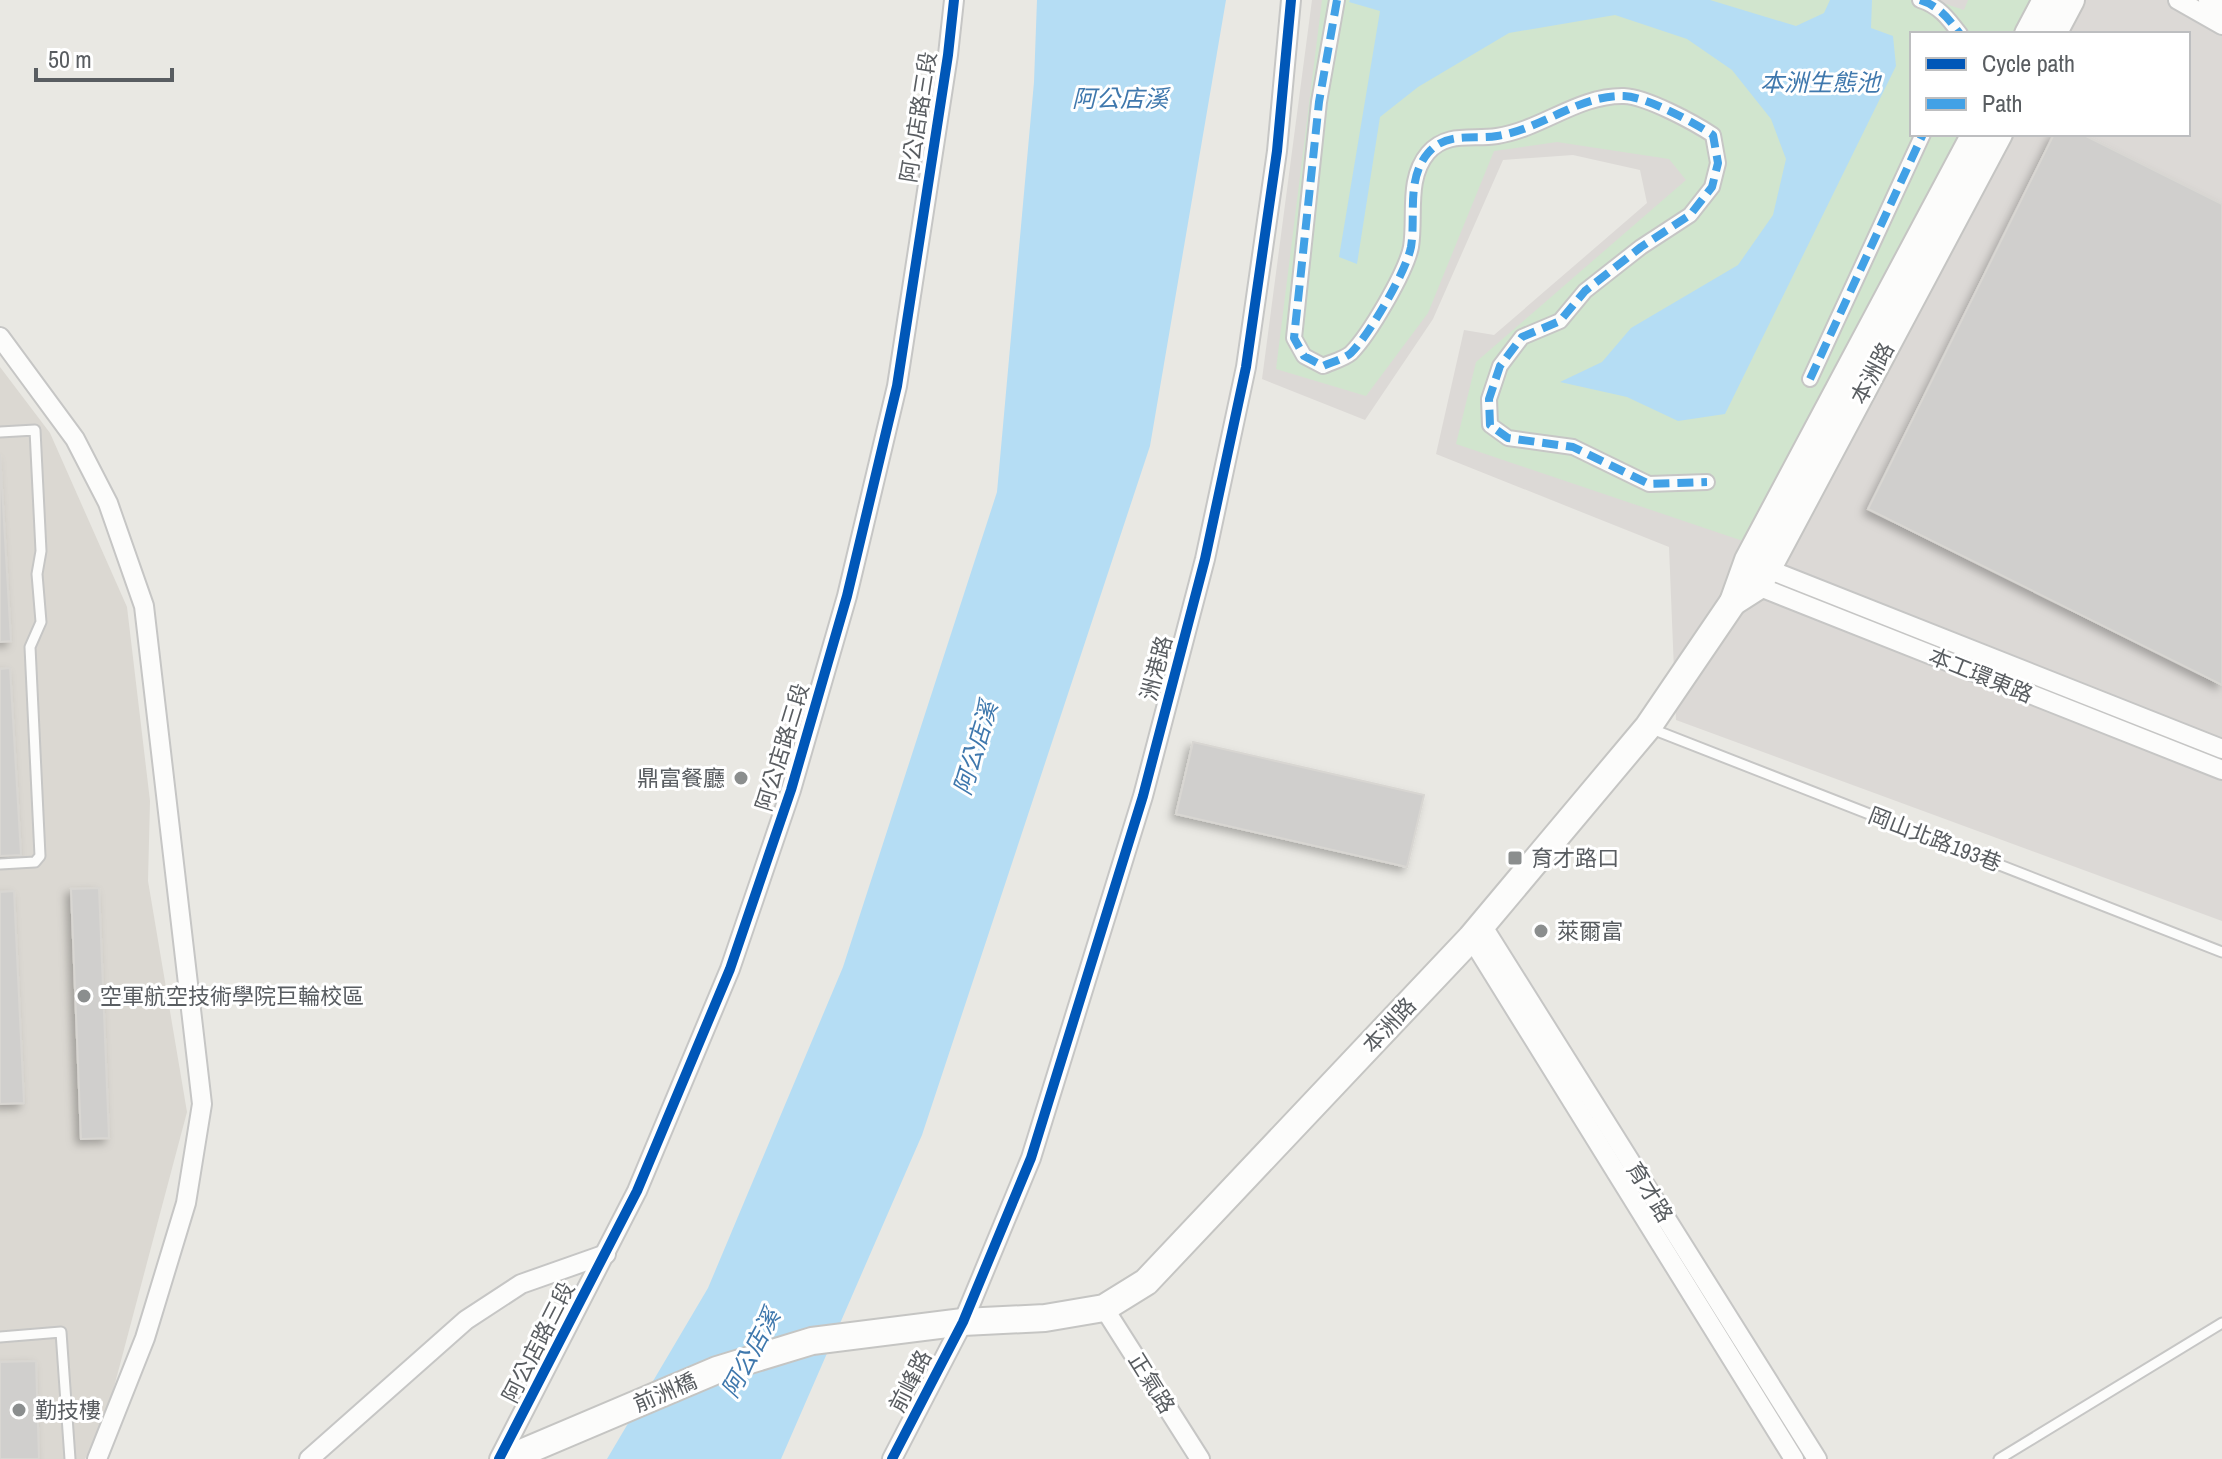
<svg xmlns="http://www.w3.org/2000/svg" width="2222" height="1459" viewBox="0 0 2222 1459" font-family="'Archivo Narrow','Noto Sans TC',sans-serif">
	<defs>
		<filter id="shadow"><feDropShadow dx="-4.5" dy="4.5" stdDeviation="4" flood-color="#0004"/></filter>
	</defs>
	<rect width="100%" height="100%" fill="#e9e8e3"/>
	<path fill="#dcd9d6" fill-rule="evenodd" d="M1312 0H2222V921L1676 720 1669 547 1436 454 1464 330 1494 335 1647 203 1640 170 1573 155 1503 160 1433 319 1365 420 1262 379ZM1912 34H2188V134H1912Z"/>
	<polygon fill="#dbd8d2" points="0,367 50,433 127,607 150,801 148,881 187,1112 105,1421 85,1459 0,1459"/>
	<polygon fill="#d1e5ce" points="1322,0 1934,0 1964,10 1968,0 2031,0 2013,34 1912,34 1912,134 1959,134 1743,541 1456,444 1476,362 1686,180 1669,159 1557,142 1494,151 1428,313 1366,396 1276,369"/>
	<g fill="#b5ddf4">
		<polygon points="1037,0 1226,0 1150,446 922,1135 781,1459 607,1459 708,1288 843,967 997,492 1034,82"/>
		<polygon points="1350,0 1710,0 1796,26 1824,13 1830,0 1872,0 1871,28 1893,36 1896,66 1725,414 1678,421 1627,397 1560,382 1602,362 1631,328 1738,265 1773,215 1786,159 1771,119 1732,70 1687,39 1615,15 1509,33 1418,87 1380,117 1357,264 1339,257 1380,11 1349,2"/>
	</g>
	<g fill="#d0cfcd" stroke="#d8d6d2" stroke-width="2" filter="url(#shadow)">
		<polygon points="2054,134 2082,134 2222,204 2222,685 1868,509"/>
		<polygon points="0,454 11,641 0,642"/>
		<polygon points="10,668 21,855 0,856 0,669"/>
		<polygon points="1193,742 1424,795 1407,867 1176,814"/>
		<polygon points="99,888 109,1138 81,1139 71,889"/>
		<polygon points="14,891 24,1103 0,1104 0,892"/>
		<polygon points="36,1361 39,1459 0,1459 0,1362"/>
	</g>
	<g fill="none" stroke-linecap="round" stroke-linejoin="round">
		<defs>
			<g id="service">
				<polyline points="0,432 35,430 41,551 37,574 41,622 30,647 40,856 35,862 0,864"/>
				<polyline points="1652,729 2222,952"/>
				<polyline points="0,1337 61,1332 70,1459"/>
				<polyline points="1999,1459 2222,1323"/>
			</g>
			<g id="pedestrian">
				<path d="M1337 0 1319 102 1294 338 1304 356 1323 366C1332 362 1344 359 1351 353 1369 335 1406 272 1411 247 1416 216 1406 179 1428 153 1447 131 1473 140 1497 136 1542 129 1578 95 1624 96 1647 97 1693 122 1713 135L1718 163 1712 187 1690 215 1641 247 1585 291 1560 321 1522 337 1500 366 1489 399 1490 425 1508 438 1573 447 1649 484 1707 482"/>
				<path d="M1920 0C1939 6 1948 18 1960 34"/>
				<polyline points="1810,379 1923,134"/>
			</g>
			<g id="minor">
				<polyline points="2178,0 2222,25"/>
				<polyline points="2208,0 2222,8"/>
				<polyline points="0,337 75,439 108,503 144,606 202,1104 186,1203 145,1338 97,1459"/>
				<polyline points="1760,566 2222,749"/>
				<polyline points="1750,583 2222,770"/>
				<polyline points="1482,925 1817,1459"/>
				<polyline points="1471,938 1794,1459"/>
				<polyline points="1104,1308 1200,1459"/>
				<polyline points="309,1459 466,1320 521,1284 606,1254"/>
				<polyline points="499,1459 637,1191 730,969 791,790 847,596 897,386 948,55 954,0"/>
				<polyline points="892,1459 963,1322 1031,1158 1143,796 1205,559 1246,367 1277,151 1291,0"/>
			</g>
			<g id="secondary">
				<polyline points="2028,34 2046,0"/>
				<polyline points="2053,34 2071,0"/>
				<polyline points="1733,602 1758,586 1767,570 1999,134"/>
				<polyline points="507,1459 717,1370 812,1341 963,1322 1045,1318 1104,1308 1146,1282 1471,938 1648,727 1733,602 1748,560 1975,134"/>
			</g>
		</defs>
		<use href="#service" stroke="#c6c6c5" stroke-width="13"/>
		<use href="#pedestrian" stroke="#c6c6c5" stroke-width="18"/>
		<use href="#minor" stroke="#c6c6c5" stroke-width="22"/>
		<use href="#secondary" stroke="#c5c5c3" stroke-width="30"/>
		<use href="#service" stroke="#fcfcfb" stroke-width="9"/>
		<use href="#pedestrian" stroke="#fcfcfb" stroke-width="14"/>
		<use href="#minor" stroke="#fcfcfb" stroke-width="18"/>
		<use href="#secondary" stroke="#fcfcfb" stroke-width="26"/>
		<g stroke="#42a1e6" stroke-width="8" stroke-dasharray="16 8" stroke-linecap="butt">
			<path d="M1337 0 1319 102 1294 338 1304 356 1323 366C1332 362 1344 359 1351 353 1369 335 1406 272 1411 247 1416 216 1406 179 1428 153 1447 131 1473 140 1497 136 1542 129 1578 95 1624 96 1647 97 1693 122 1713 135L1718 163 1712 187 1690 215 1641 247 1585 291 1560 321 1522 337 1500 366 1489 399 1490 425 1508 438 1573 447 1649 484 1707 482"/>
			<path d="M1920 0C1939 6 1948 18 1960 34"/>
			<polyline points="1810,379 1923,134"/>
		</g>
		<defs>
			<g id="cycleway">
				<polyline points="499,1459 637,1191 730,969 791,790 847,596 897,386 948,55 954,0"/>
				<polyline points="892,1459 963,1322 1031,1158 1143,796 1205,559 1246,367 1277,151 1291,0"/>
			</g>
		</defs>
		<use href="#cycleway" stroke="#fff" stroke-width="15"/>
		<use href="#cycleway" stroke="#0057b8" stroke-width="10"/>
	</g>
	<g fill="#8b8e8e" stroke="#fff" stroke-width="3">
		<circle cx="741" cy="778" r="8"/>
		<rect x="1507" y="850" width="16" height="16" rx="4"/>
		<circle cx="1541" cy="931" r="8"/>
		<circle cx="84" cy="996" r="8"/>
		<circle cx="19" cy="1410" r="8"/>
	</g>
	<g text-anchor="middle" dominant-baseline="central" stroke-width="6" stroke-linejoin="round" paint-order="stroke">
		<g font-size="22" fill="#595d61" stroke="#fff">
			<text transform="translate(918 117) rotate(-81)">阿公店路三段</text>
			<text transform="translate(1872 373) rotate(-62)">本洲路</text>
			<text transform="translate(1156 668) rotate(-75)">洲港路</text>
			<text transform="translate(1981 675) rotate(22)">本工環東路</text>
			<text transform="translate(782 747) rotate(-73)">阿公店路三段</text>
			<text transform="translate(1935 839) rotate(21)">岡山北路193巷</text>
			<text transform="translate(1389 1025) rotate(-47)">本洲路</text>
			<text transform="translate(1650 1192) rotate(58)">育才路</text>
			<text transform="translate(538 1342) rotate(-63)">阿公店路三段</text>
			<text transform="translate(910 1381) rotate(-63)">前峰路</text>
			<text transform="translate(1152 1383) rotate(58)">正氣路</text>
			<text transform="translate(665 1392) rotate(-23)">前洲橋</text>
		</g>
		<g font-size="22" fill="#595d61" stroke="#fff" text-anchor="start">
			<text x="725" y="778" text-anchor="end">鼎富餐廳</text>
			<text x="1531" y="858">育才路口</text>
			<text x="1557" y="931">萊爾富</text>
			<text x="100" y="996">空軍航空技術學院巨輪校區</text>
			<text x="35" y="1410">勤技樓</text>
		</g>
		<g font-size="24" font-style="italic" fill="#3f78ad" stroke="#fff">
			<text x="1820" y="82">本洲生態池</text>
			<text x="1120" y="98">阿公店溪</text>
			<text transform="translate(975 748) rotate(-73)">阿公店溪</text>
			<text transform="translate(750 1353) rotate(-62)">阿公店溪</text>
		</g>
	</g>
	<rect x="1910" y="32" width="280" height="104" fill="#ffffff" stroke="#bdbec0" stroke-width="2"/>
	<rect x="1926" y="58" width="40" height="12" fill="#0057b8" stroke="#bdbec0" stroke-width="2"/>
	<text x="1982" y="72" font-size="24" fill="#595d61">Cycle path</text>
	<rect x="1926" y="98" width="40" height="12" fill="#42a1e6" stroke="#bdbec0" stroke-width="2"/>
	<text x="1982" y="112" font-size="24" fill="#595d61">Path</text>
	<path d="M36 68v12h136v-12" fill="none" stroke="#595d61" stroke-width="4"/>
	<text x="48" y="68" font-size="24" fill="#595d61" stroke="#ffffff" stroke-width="6" paint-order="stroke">50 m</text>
</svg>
